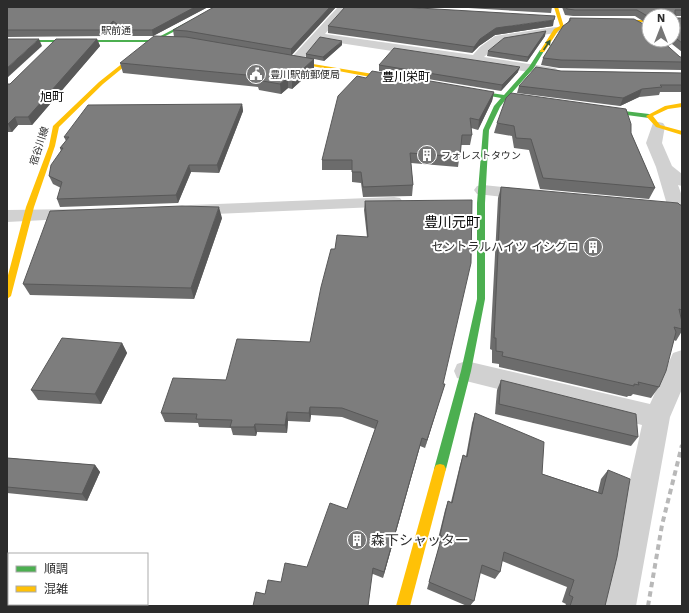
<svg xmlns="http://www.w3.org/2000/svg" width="689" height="613" viewBox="0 0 689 613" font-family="'Work Sans','Noto Sans JP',sans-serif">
	<rect width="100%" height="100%" fill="#fff"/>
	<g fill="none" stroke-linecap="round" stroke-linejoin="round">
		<g fill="#d1d1d1" fill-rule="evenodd">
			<polygon points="338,7 348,7 325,34 473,55 480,47 495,36 556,27 560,28 561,30 560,32 556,33 502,41 484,57 555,68 561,72 555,76 320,40 299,64 291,64 289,61 291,58"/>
			<polygon points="658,122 663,123 665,126 662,143 672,166 682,174 682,186 678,185 682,196 682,223 675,221 668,208 656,167 646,143 653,123"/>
			<polygon points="483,185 531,190 537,191 540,195 537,199 531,200 477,194 474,190 477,186"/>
			<polygon points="394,197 400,198 403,202 400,206 191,215 185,214 182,210 185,206 191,205"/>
			<polygon points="78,209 84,210 87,214 84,218 7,222 7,210"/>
			<polygon points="682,350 682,389 670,417 636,606 602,606 642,425 466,381 457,378 454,371 457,364 466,361 650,404 673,353"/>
		</g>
		<g fill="#4caf50" fill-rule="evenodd">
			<polygon points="216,7 221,7 154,42 7,42 7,40 153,40"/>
			<polygon points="540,50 544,51 533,69 509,96 537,100 540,102 537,104 506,99 500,107 489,130 485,203 485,299 471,371 446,469 444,473 440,474 436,473 434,469 461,371 477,299 477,203 483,130 494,106 501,98 462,91 465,89 504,95 529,67"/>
			<polygon points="599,108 649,114 652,116 649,118 597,111 596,110"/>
		</g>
		<g fill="#ffc107" fill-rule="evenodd">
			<polygon points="554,7 558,7 564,27 558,31 544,52 540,52 540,51 554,29 560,26"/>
			<polygon points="633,20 649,20 649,22 635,22"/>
			<polygon points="143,47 147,48 103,84 59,127 55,146 34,207 11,296 7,299 7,279 26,207 49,146 53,126 99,82"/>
			<polygon points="283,59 397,78 400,80 397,82 285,61 283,60"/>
			<polygon points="682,103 682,107 668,109 653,116 660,125 682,131 682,135 656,127 646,116 665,106"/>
			<polygon points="440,464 444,465 446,469 410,606 396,606 434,469 436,465"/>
		</g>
		<polyline stroke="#b8b8b8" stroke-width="4" stroke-dasharray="5.5 4" stroke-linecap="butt" points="648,606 662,525 682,445"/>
	</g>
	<g fill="#6c6c6c">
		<polygon points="7,7 208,7 153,36 127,36 115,27 107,36 7,37"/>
		<polygon points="336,7 291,55 306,58 306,54 342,45 324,61 314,59 314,69 292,89 288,88 281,94 259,90 258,87 123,73 120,63 174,37 173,30"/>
		<polygon points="452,7 552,7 551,13"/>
		<polygon points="562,7 682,7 682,16 675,16 675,18 682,18 682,52 667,40 673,40 673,16 649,16 649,25 635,16 573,16 565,15"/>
		<polygon points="570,18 649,40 680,57 682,57 682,70 559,68 541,65 543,58 568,22"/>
		<polygon points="328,26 553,26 495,35 479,46 472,53 328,33"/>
		<polygon points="545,36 527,62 487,56 488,51"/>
		<polygon points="97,39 100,46 32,125 18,125 12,132 7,132 7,84 10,84"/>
		<polygon points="379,65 518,72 501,91 379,71"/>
		<polygon points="561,71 682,73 682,92 660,92 659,95 639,97 620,106 517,93 519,86"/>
		<polygon points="366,78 494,92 492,101 478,130 471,128 472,135 470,145 461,145 458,167 411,163 413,185 412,196 363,197 361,183 352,182 352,170 322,170 322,160"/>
		<polygon points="242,104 243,111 219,173 191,172 178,203 60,207 57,199 61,188 53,184 49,176 61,151 60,148 66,141 64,137"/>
		<polygon points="497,123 631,133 655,188 649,199 540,189 529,150 514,148 512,136 494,133"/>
		<polygon points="501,187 682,205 682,331 676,341 674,340 659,387 651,398 633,394 631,396 628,396 627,397 499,367 499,364 492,363 492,350 490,349 498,198"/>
		<polygon points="365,201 443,384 442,393 425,448 420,446 383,578 373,574 265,594 281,582 307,567 347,509 375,429 342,417 311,415 310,422 288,421 287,433 257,432 256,436 233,435 231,428 199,427 198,423 165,422 161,413 226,380 310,342 335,249 367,237 364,210"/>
		<polygon points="222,218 194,299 30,295 23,284"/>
		<polygon points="122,343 127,353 101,404 38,400 31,390"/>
		<polygon points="501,380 638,437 631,446 495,414 497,390"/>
		<polygon points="475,413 542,474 598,492 601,479 608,470 605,606 565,606 566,604 562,602 567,587 502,561 500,572 495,579 480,573 474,601 470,606 467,606 427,589 440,543 437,543 445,510 448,501 451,502 460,465 463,455 466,456 472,423"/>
		<polygon points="7,458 95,465 100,472 87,501 7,493"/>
	</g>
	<g fill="#585858">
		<polygon points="195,7 208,7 153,36 152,30"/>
		<polygon points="330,7 336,7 291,56 291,49"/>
		<polygon points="554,20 553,26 495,35 479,46 472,53 474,47 480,39 496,28"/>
		<polygon points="113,21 115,27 107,36 105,30"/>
		<polygon points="546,31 545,36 527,62 528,57"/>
		<polygon points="39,39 42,46 7,78 7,68"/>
		<polygon points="97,39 100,46 32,125 28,117"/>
		<polygon points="342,41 342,45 324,61 323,57"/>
		<polygon points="314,59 314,69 292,89 292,79"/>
		<polygon points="520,67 518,72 501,91 502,85"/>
		<polygon points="288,78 288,88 281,94 280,84"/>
		<polygon points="642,89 639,97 620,106 623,98"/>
		<polygon points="494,92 492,101 478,130 479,120"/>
		<polygon points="242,104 243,111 219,173 217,165"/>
		<polygon points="15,117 18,125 12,132 8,124"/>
		<polygon points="189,165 191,172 178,203 176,195"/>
		<polygon points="219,207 222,218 194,299 191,288"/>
		<polygon points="122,343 127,353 101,404 95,394"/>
		<polygon points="445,384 442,393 425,448 427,440"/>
		<polygon points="310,407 311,415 310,422 309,413"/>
		<polygon points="287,412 288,421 287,433 285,425"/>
		<polygon points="255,424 257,432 256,436 254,427"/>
		<polygon points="422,438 420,446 383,578 384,572"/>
		<polygon points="95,465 100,472 87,501 82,494"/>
	</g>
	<g fill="#7d7d7d" stroke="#585858">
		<polygon points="7,7 195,7 152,30 125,30 113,21 105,30 7,30"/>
		<polygon points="214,7 330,7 291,49 187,31 173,30"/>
		<polygon points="345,7 402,7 555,16 554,20 496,28 480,39 474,47 328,26"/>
		<polygon points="566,7 682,7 682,10 675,10 675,18 682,18 682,43 673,36 673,16 649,16 649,17 637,10 575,10 567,9"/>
		<polygon points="570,18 634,19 649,27 649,40 661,40 680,57 682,57 682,62 561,60 543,58 563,26 570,21"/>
		<polygon points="546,31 528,57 488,51 504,38"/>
		<polygon points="154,36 186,37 314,59 292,79 288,78 280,84 257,80 257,76 120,63"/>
		<polygon points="320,37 342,41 323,57 306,54"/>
		<polygon points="7,39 39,39 7,68"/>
		<polygon points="56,39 97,39 28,117 15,117 8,124 7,124 7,84 10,84"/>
		<polygon points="394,48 520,67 502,85 379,65"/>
		<polygon points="536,67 561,71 682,73 682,85 660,85 662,87 642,89 623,98 519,86"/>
		<polygon points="372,71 494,92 479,120 470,118 472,135 462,135 460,157 410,153 413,185 363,187 361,172 352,172 352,160 322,160 338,96 357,76 366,78"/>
		<polygon points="511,93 626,109 631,124 631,133 655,188 543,178 531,139 516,138 514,126 497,123 506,98"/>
		<polygon points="242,104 217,165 189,165 176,195 57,199 62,182 49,176 51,165 63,148 60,148 69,137 64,137 88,105"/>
		<polygon points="501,187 678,203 680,205 682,205 682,310 679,309 682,322 682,329 674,327 676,332 666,371 659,387 638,382 639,385 634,384 634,386 502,356 503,352 496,351 496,338 494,338"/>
		<polygon points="472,200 471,263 443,384 445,384 427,440 422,438 384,572 373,568 368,606 253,606 256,592 265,594 268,580 281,582 285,563 307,567 330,503 347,509 378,421 342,408 310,407 309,413 287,412 285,425 255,424 254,427 230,427 232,420 196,419 197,414 161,413 173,378 226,380 237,339 310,342 321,287 331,249 335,249 337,235 368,237 365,201"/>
		<polygon points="182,206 219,207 191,288 23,284 50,211"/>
		<polygon points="62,338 122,343 95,394 31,390"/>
		<polygon points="501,380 636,414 638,437 499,404"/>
		<polygon points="475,413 544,442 542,474 602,494 608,470 630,479 617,557 605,606 570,606 573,597 569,595 574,580 504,552 500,572 482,565 474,601 429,582 442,536 440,535 448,501 452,503 463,455 467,457"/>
		<polygon points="7,458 95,465 82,494 7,487"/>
		<polygon points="55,604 83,604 94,606 54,606"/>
	</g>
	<defs><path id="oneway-solid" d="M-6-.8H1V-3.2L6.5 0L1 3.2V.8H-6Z"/></defs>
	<use fill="#375a39" href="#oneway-solid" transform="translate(547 45) rotate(-56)"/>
	<defs>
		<symbol id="civic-disc" viewBox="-11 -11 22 22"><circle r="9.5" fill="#767676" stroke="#fff"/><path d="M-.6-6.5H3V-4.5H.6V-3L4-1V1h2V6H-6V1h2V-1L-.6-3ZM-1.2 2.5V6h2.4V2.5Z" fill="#fff"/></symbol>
		<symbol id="building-disc" viewBox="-11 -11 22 22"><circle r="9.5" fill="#767676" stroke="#fff"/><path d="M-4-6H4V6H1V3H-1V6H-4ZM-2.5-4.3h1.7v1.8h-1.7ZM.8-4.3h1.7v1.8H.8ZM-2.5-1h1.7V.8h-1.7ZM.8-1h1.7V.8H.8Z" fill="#fff"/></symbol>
	</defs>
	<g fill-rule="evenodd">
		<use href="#civic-disc" x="245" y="63" width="22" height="22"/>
		<use href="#building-disc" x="416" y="144" width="22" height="22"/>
		<use href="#building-disc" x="582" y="236" width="22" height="22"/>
		<use href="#building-disc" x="346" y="529" width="22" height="22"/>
	</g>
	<g text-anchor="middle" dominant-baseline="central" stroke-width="4" stroke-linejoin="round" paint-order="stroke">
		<g font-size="10" fill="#2c2c2c" stroke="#fff">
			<text x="116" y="30">駅前通</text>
			<text transform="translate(39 146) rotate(-72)">宿谷川線</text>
		</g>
		<g font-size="10" fill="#2c2c2c" stroke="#fff" text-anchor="start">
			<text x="270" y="74">豊川駅前郵便局</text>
			<text x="441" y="155">フォレストタウン</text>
		</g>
		<g font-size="12" fill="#000" stroke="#fff">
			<text x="406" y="77">豊川栄町</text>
			<text x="52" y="97">旭町</text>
		</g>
		<g font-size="12" fill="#2c2c2c" stroke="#fff" text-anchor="end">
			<text x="579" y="247">セントラルハイツ イシグロ</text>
		</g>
		<g font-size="14" fill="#000" stroke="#fff">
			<text x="452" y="222">豊川元町</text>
		</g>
		<g font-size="14" fill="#2c2c2c" stroke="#fff" text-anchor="start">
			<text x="371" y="540">森下シャッター</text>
		</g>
	</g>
	<rect width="689" height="613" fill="none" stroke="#2c2c2c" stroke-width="16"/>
	<rect x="8" y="553" width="140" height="52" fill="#ffffff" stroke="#ababab"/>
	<rect x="16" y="566" width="20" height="6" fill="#4caf50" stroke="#ababab"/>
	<text x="44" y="573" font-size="12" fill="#2c2c2c">順調</text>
	<rect x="16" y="586" width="20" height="6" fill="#ffc107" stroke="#ababab"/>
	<text x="44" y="593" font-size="12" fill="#2c2c2c">混雑</text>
	<g transform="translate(661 28)"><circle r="19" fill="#ffffff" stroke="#ababab"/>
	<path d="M0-3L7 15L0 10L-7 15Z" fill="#767676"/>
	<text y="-6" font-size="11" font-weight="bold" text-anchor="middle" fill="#2c2c2c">N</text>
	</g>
</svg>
